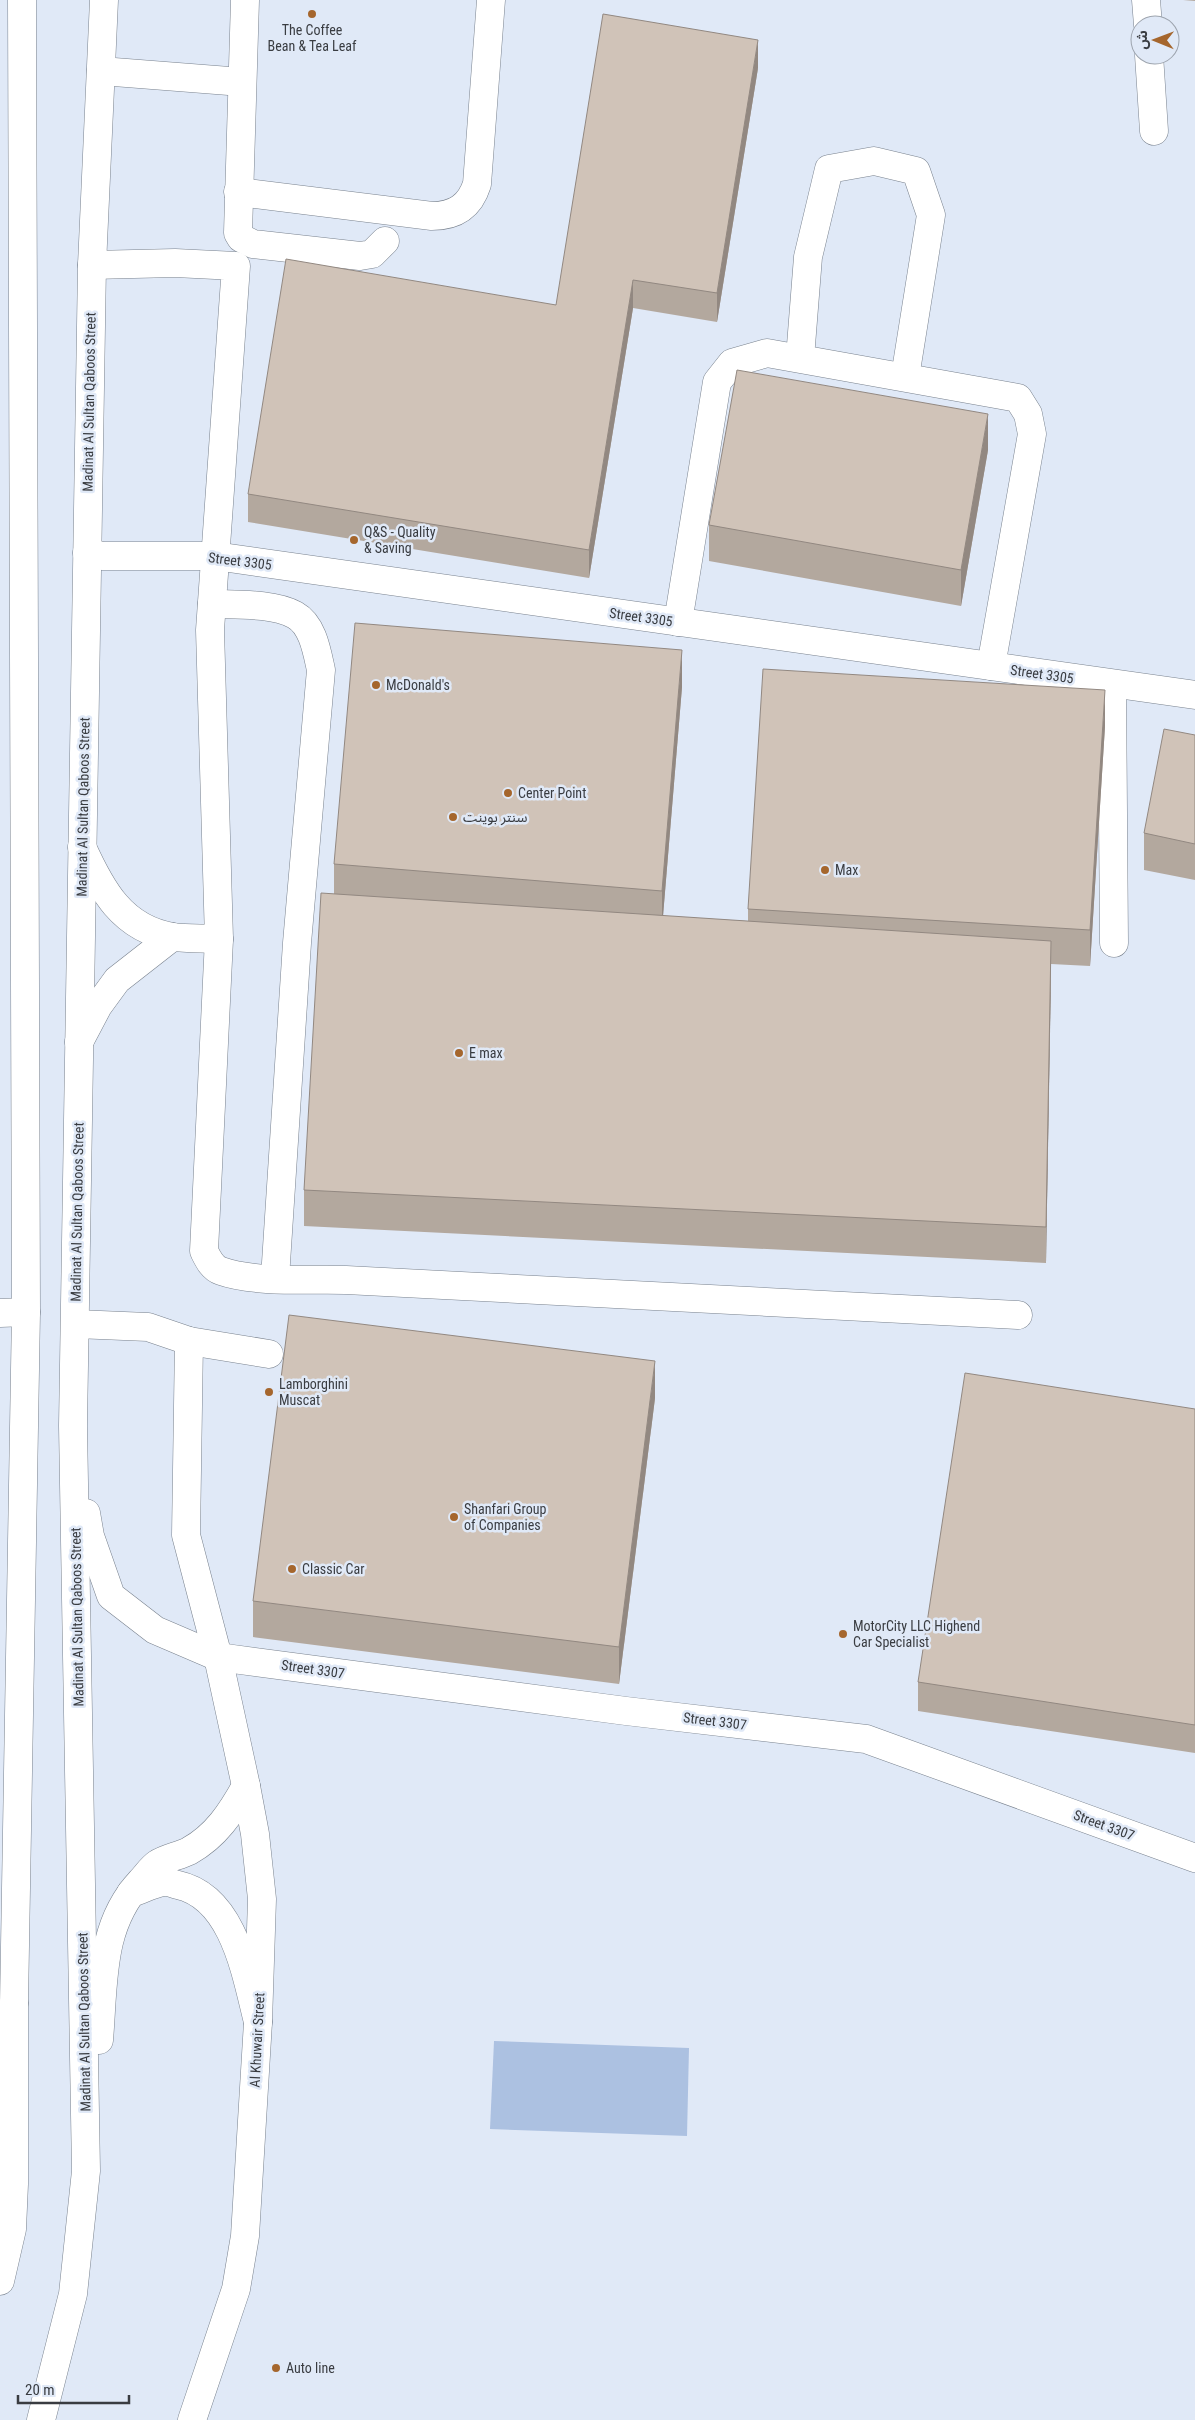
<svg xmlns="http://www.w3.org/2000/svg" width="1195" height="2420" viewBox="0 0 1195 2420" font-family="'Roboto Condensed','Noto Sans Arabic',sans-serif">
	<rect width="100%" height="100%" fill="#e0e9f7"/>
	<polygon fill="#acc1e1" points="494,2041 689,2048 687,2136 490,2129"/>
	<g fill="none" stroke-linecap="round" stroke-linejoin="round">
		<defs>
			<g id="minor">
				<polyline points="245,0 238,233 241,238 253,244 360,256 372,254 385,241"/>
				<polyline points="1146,0 1148,25"/>
				<polyline points="1149,55 1154,131"/>
				<polyline points="101,71 242,82"/>
				<path d="M238 192 432 216C455 216 470 206 477 184L491 0"/>
				<path d="M92 265 175 263 236 266 210 630 219 939 204 1251C208 1259 212 1268 221 1271 255 1283 309 1279 346 1280L1018 1315"/>
				<polyline points="800,358 808,257 829,169 874,161 916,171 931,215 905,377"/>
				<polyline points="87,553 103,556 215,556 1195,695"/>
				<path d="M212 604C237 605 273 603 295 615 313 625 317 652 321 670L297 943 275 1278"/>
				<polyline points="678,622 717,382 732,363 767,353 1018,398 1028,414 1032,434 991,666"/>
				<polyline points="1112,684 1114,943"/>
				<path d="M82 847C101 889 122 929 173 937 187 939 203 938 219 939"/>
				<polyline points="79,1042 98,1006 117,980 172,937"/>
				<polyline points="0,1313 26,1312"/>
				<polyline points="76,1324 148,1327 189,1341 269,1354"/>
				<polyline points="189,1341 186,1535 218,1657 246,1786 255,1834 262,1899 258,2022 245,2236 236,2289 192,2420"/>
				<polyline points="218,1657 626,1711 866,1739 1195,1858"/>
			</g>
			<g id="major">
				<polyline points="86,1513 90,1536 111,1596 155,1630 218,1657"/>
				<path d="M131 1893C141 1890 152 1884 163 1882 168 1881 173 1884 178 1885 234 1897 246 1975 258 2022"/>
				<path d="M99 2040C104 1983 99 1926 141 1881 146 1876 151 1868 157 1864 166 1858 179 1856 189 1851 216 1836 231 1813 246 1786"/>
				<polyline points="0,2281 12,2229 14,2184 14,2003 26,1312 22,0"/>
				<polyline points="41,2420 73,2294 86,2171 73,1426 92,265 104,0"/>
			</g>
			<polyline id="highway" points="0,2067 14,2003"/>
		</defs>
		<use href="#minor" stroke="#79828e" stroke-width="29"/>
		<use href="#major" stroke="#79828e" stroke-width="29"/>
		<use href="#highway" stroke="#79828e" stroke-width="29"/>
		<use href="#minor" stroke="#fff" stroke-width="28"/>
		<use href="#major" stroke="#fff" stroke-width="28"/>
		<use href="#highway" stroke="#fff" stroke-width="28"/>
	</g>
	<g fill="#b3a89e">
		<polygon points="1183,0 1195,0 1195,1"/>
		<polygon points="758,68 717,322 633,308 589,578 248,522 248,494 556,305"/>
		<polygon points="988,450 961,606 709,561 709,525"/>
		<polygon points="682,687 663,916 748,921 748,909 1105,726 1090,966 1051,964 1046,1263 304,1226 304,1190 334,894 334,864"/>
		<polygon points="1195,735 1195,880 1144,870 1144,833"/>
		<polygon points="655,1398 619,1684 253,1637 253,1601"/>
		<polygon points="1195,1409 1195,1753 918,1711 918,1682"/>
	</g>
	<g fill="#928881">
		<polygon points="758,40 758,68 717,322 717,293"/>
		<polygon points="633,280 633,308 589,578 589,550"/>
		<polygon points="988,414 988,450 961,606 961,570"/>
		<polygon points="682,650 682,687 662,928 662,891"/>
		<polygon points="1105,690 1105,726 1090,966 1090,930"/>
		<polygon points="1051,941 1051,977 1046,1263 1046,1227"/>
		<polygon points="655,1361 655,1398 619,1684 619,1647"/>
	</g>
	<g fill="#d0c3b8" stroke="#928881">
		<polygon points="603,14 758,40 717,293 633,280 589,550 248,494 286,259 556,305"/>
		<polygon points="737,370 988,414 961,570 709,525"/>
		<polygon points="355,623 682,650 662,891 334,864"/>
		<polygon points="763,669 1105,690 1090,930 748,909"/>
		<polygon points="1164,729 1195,735 1195,844 1144,833"/>
		<polygon points="321,893 1051,941 1046,1227 304,1190"/>
		<polygon points="289,1315 655,1361 619,1647 253,1601"/>
		<polygon points="965,1373 1195,1409 1195,1725 918,1682"/>
	</g>
	<g fill="#a5662d" stroke="#e0e9f7" stroke-width="2">
		<circle cx="312" cy="14" r="5"/>
		<circle cx="354" cy="540" r="5"/>
		<circle cx="376" cy="685" r="5"/>
		<circle cx="508" cy="793" r="5"/>
		<circle cx="453" cy="817" r="5"/>
		<circle cx="825" cy="870" r="5"/>
		<circle cx="459" cy="1053" r="5"/>
		<circle cx="269" cy="1392" r="5"/>
		<circle cx="454" cy="1517" r="5"/>
		<circle cx="292" cy="1569" r="5"/>
		<circle cx="843" cy="1634" r="5"/>
		<circle cx="276" cy="2368" r="5"/>
	</g>
	<g text-anchor="middle" dominant-baseline="central" stroke-width="5" stroke-linejoin="round" paint-order="stroke">
		<g font-size="14" fill="#393c41" stroke="#e0e9f7" text-anchor="start">
			<text x="312" y="30" text-anchor="middle">The Coffee<tspan x="312" dy="16">Bean &amp; Tea Leaf</tspan></text>
			<text x="364" y="532">Q&amp;S - Quality<tspan x="364" dy="16">&amp; Saving</tspan></text>
			<text x="386" y="685">McDonald's</text>
			<text x="518" y="793">Center Point</text>
			<text x="463" y="817">سنتر بوينت</text>
			<text x="835" y="870">Max</text>
			<text x="469" y="1053">E max</text>
			<text x="279" y="1384">Lamborghini<tspan x="279" dy="16">Muscat</tspan></text>
			<text x="464" y="1509">Shanfari Group<tspan x="464" dy="16">of Companies</tspan></text>
			<text x="302" y="1569">Classic Car</text>
			<text x="853" y="1626">MotorCity LLC Highend<tspan x="853" dy="16">Car Specialist</tspan></text>
			<text x="286" y="2368">Auto line</text>
		</g>
		<g font-size="14" fill="#393c41" stroke="#e0e9f7">
			<text transform="translate(89 402) rotate(-89)">Madinat Al Sultan Qaboos Street</text>
			<text transform="translate(240 561) rotate(7)">Street 3305</text>
			<text transform="translate(641 617) rotate(8)">Street 3305</text>
			<text transform="translate(1042 674) rotate(8)">Street 3305</text>
			<text transform="translate(83 807) rotate(-89)">Madinat Al Sultan Qaboos Street</text>
			<text transform="translate(77 1212) rotate(-89)">Madinat Al Sultan Qaboos Street</text>
			<text transform="translate(77 1617) rotate(-91)">Madinat Al Sultan Qaboos Street</text>
			<text transform="translate(313 1669) rotate(8)">Street 3307</text>
			<text transform="translate(715 1721) rotate(7)">Street 3307</text>
			<text transform="translate(1104 1825) rotate(20)">Street 3307</text>
			<text transform="translate(84 2022) rotate(-91)">Madinat Al Sultan Qaboos Street</text>
			<text transform="translate(257 2040) rotate(-87)">Al Khuwair Street</text>
		</g>
	</g>
	<g transform="translate(1155 40) rotate(271)"><circle r="24" fill="#e0e9f7" stroke="#9da4ae"/>
	<path d="M0-4L9 19L0 12L-9 19Z" fill="#a5662d"/>
	<text y="-8" font-size="14" font-weight="bold" text-anchor="middle" fill="#393c41">ش</text>
	</g>
	<path d="M18 2395v8h111v-8" fill="none" stroke="#393c41" stroke-width="2.5"/>
	<text x="25" y="2395" font-size="15" fill="#393c41" stroke="#e0e9f7" stroke-width="4" paint-order="stroke">20 m</text>
</svg>
